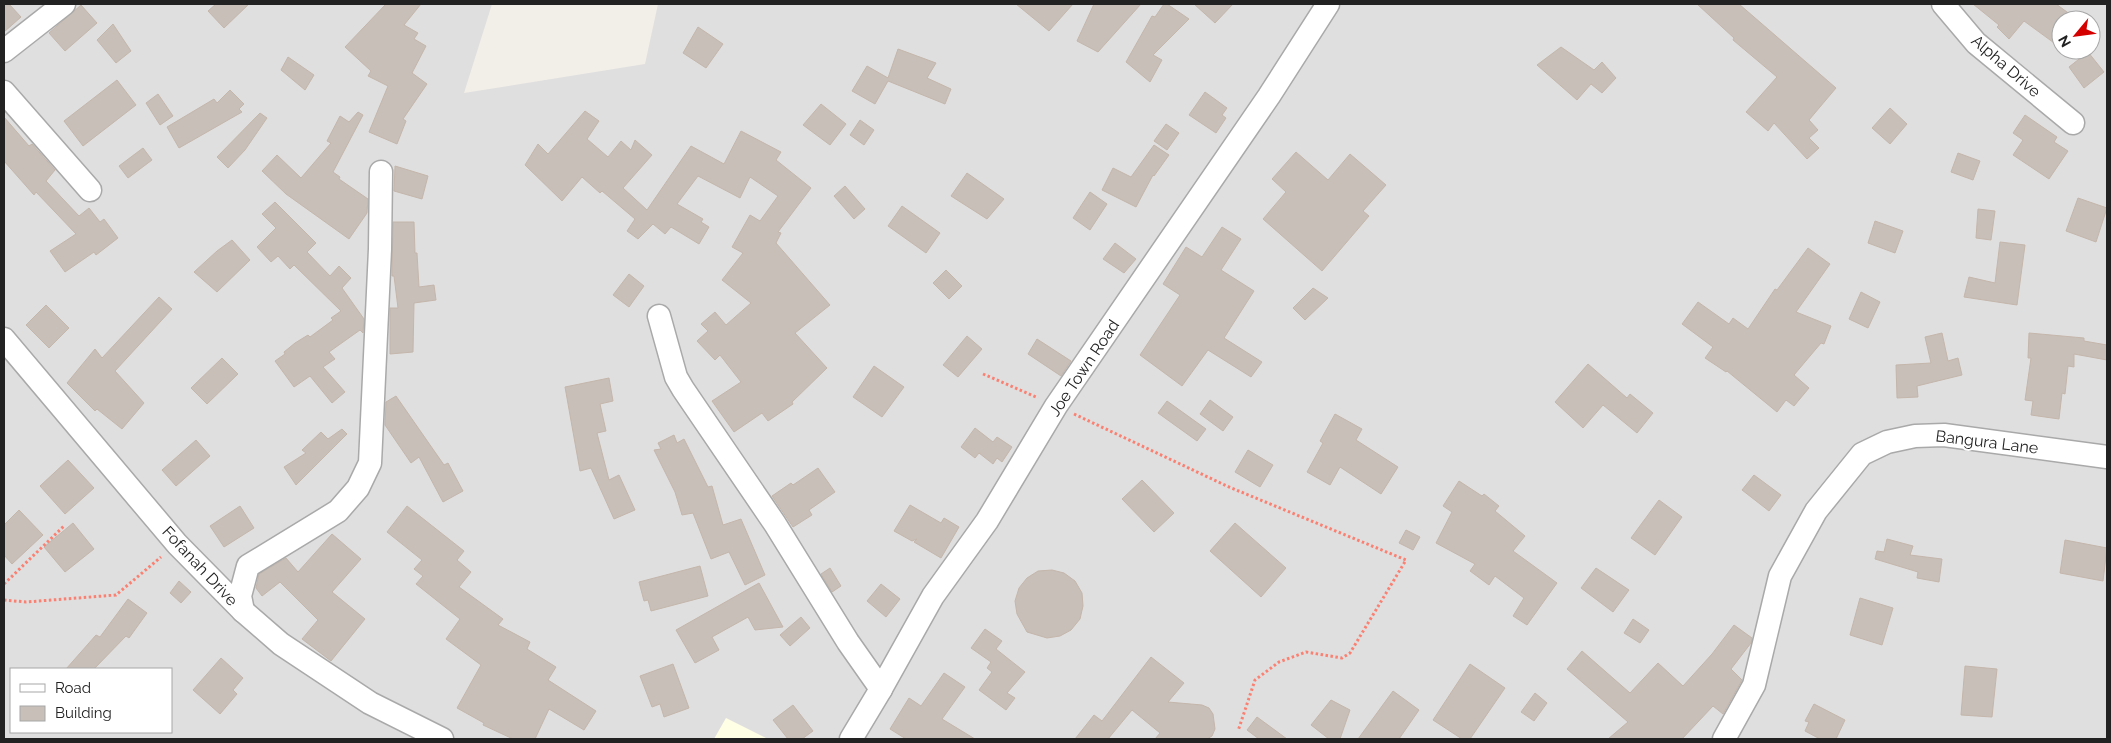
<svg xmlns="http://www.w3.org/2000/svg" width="2111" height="743" viewBox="0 0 2111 743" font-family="Raleway,sans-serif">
	<rect width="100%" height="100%" fill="#f2efe9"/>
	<path fill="#e0dfdf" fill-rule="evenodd" d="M4 4H492L464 93 645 64 658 4H2107V739H4ZM2061 20H2091V50H2061ZM11 669H171V732H11Z"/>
	<polygon fill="#ffffe5" points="726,718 768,739 714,739"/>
	<g fill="#c7bfb8" stroke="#c4b6ab">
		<polygon points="4,4 9,4 21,17 4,32"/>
		<polygon points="216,4 249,4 224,28 208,11"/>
		<polygon points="386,4 421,4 404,25 418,33 414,39 426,46 412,73 427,84 403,119 406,121 397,144 369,132 388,86 368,76 371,71 345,47"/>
		<polygon points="1016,4 1073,4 1049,31"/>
		<polygon points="1094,4 1141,4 1098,52 1077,41"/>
		<polygon points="1164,4 1167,4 1189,19 1153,55 1162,60 1150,82 1126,62 1152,16 1155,17"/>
		<polygon points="1194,4 1233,4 1215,23"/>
		<polygon points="1697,4 1739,4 1836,88 1809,120 1818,130 1809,138 1819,148 1807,159 1774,123 1768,131 1746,112 1777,77 1733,40 1734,38"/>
		<polygon points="1973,4 2056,4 2078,20 2061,20 2061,48 2024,21 2009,39 1997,27 1999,25"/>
		<polygon points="81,5 97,23 65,51 49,33"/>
		<polygon points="113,24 131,51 116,63 97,40"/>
		<polygon points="698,27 723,44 706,68 683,53"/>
		<polygon points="1561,47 1594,70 1602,62 1616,78 1602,93 1591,84 1577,100 1537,65"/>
		<polygon points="898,49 936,63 927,78 951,89 945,104 888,81 875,104 852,91 867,66 888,78"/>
		<polygon points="2088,52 2104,72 2084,88 2069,67"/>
		<polygon points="288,57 314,75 305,90 281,70"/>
		<polygon points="117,80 136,105 83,146 64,121"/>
		<polygon points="230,90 244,104 239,109 242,112 179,148 167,127 214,99 217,103"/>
		<polygon points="1205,92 1227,108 1222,115 1226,118 1216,133 1189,115"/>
		<polygon points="158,94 173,116 160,125 146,103"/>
		<polygon points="821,104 846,124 830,145 803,125"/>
		<polygon points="1890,108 1907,124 1890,144 1872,128"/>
		<polygon points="585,111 599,121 587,139 608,157 621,141 631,150 635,140 652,155 623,188 647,210 691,146 724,164 741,131 781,152 776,160 811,188 778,232 781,233 776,243 830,305 795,333 827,368 792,402 793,404 768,421 762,413 734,432 712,401 741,382 720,355 715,360 697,341 708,331 701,324 715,312 726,325 751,303 722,280 743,253 732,247 750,215 760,221 778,196 750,177 740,198 698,176 677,204 703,219 701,222 709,227 699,244 671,227 665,234 653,224 638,239 627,231 635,219 602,191 600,193 582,177 562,201 525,165 538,144 548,154"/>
		<polygon points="358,112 363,115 333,172 340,177 339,179 368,199 367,213 349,239 286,194 262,171 277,155 301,178 331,143 327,141 340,116 349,122"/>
		<polygon points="260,113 267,118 245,150 228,168 217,157"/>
		<polygon points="2025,115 2057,137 2054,142 2068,151 2049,179 2013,155 2023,140 2013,133"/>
		<polygon points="4,117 29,146 32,144 55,170 46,181 79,216 89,208 100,222 104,219 118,238 96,255 94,252 65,272 50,251 76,234 36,192 34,195 4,161"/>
		<polygon points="860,120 874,130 864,145 850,135"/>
		<polygon points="1166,124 1179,133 1167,150 1154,141"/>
		<polygon points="1154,145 1169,155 1154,176 1153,175 1136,207 1102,190 1113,168 1131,177"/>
		<polygon points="143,148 152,160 128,178 119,166"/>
		<polygon points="1296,152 1328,180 1350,154 1386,185 1363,211 1369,216 1322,271 1263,219 1286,192 1272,179"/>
		<polygon points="1958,153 1980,161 1973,180 1951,172"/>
		<polygon points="395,166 428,176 422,199 394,191"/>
		<polygon points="967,173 1004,199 987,219 951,196"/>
		<polygon points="845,186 865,209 854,219 834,196"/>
		<polygon points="1090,192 1107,204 1090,230 1073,218"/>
		<polygon points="2078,198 2107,208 2096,242 2066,231"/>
		<polygon points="275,202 316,243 307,252 330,276 339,266 351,278 342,288 364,319 363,333 360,330 329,352 335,359 323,367 345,392 332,403 310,376 294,387 275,361 285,354 284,352 295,343 308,335 310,337 333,320 331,318 341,311 294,265 290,269 278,256 271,262 257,247 276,228 262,214"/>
		<polygon points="902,206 940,233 926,253 888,226"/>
		<polygon points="1978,209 1995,211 1991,240 1976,238"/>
		<polygon points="1875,221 1903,231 1895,253 1868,243"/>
		<polygon points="393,222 414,222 415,253 417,253 419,287 434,285 436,300 414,303 413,352 390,354 390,308 398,308 394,276 392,276"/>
		<polygon points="1222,227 1241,239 1221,270 1254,291 1224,338 1262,362 1251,377 1208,350 1182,386 1140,355 1180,295 1163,284 1186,247 1202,257"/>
		<polygon points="232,240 250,260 217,292 194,272 217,251"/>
		<polygon points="2000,242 2025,245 2017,305 1964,297 1969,277 1995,283"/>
		<polygon points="1115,243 1136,259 1124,273 1103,259"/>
		<polygon points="1808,248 1830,264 1796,312 1831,326 1824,344 1821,343 1794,375 1809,388 1794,406 1786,400 1777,412 1727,371 1726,372 1705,358 1713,347 1682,324 1698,302 1729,324 1733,318 1748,329 1775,289 1777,290"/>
		<polygon points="946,270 962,286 949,299 933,283"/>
		<polygon points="629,274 644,286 629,307 613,295"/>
		<polygon points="1313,288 1328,298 1305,320 1293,308"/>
		<polygon points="1861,292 1880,302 1868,328 1849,319"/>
		<polygon points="159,297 172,309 115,371 144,403 122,429 97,409 95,411 67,383 95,349 102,358"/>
		<polygon points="46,305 69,328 49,348 26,325"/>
		<polygon points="1942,333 1948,361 1958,358 1962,375 1917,386 1918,397 1897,398 1896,365 1931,363 1925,337"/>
		<polygon points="2029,333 2084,338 2084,341 2107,345 2107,360 2074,354 2074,367 2068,366 2065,394 2062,393 2059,419 2031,415 2033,401 2025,400 2031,358 2028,358"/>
		<polygon points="967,336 982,349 958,377 943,365"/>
		<polygon points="1037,339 1071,361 1061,376 1028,354"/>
		<polygon points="222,358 238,374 207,404 191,388"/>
		<polygon points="1588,364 1627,398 1630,394 1653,413 1637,433 1603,405 1583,428 1555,402"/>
		<polygon points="874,366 904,387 882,417 853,397"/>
		<polygon points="609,378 613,401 600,404 606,431 597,433 609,480 619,475 635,510 614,519 591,468 580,471 565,387"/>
		<polygon points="396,396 444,465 448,463 463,491 443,502 419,457 411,463 385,425 386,402"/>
		<polygon points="1210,400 1233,417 1223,431 1200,414"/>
		<polygon points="1167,401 1206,429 1197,441 1158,413"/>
		<polygon points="1335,414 1362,429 1356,440 1398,467 1381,494 1340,467 1330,485 1307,472 1323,443 1320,441"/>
		<polygon points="975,428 993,442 997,437 1012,447 1002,462 997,458 993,464 979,453 975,458 961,447"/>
		<polygon points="342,429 347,434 296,485 284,467 306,453 302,450 321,432 328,439"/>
		<polygon points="674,435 677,443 684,439 708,487 712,486 723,525 741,519 765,575 745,585 729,552 711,559 693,513 682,515 675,492 654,450 661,449 658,443"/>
		<polygon points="196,440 210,456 176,486 162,470"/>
		<polygon points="1248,450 1273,465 1260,487 1235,472"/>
		<polygon points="68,460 94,488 65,514 40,486"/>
		<polygon points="818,468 835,492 809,510 812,515 793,527 772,496 791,483 793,485"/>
		<polygon points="1754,475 1781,495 1769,511 1742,490"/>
		<polygon points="1142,480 1174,513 1154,532 1122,499"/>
		<polygon points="1459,481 1482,496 1484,494 1499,506 1495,511 1525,536 1513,551 1557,583 1527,625 1513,616 1524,598 1495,576 1489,585 1470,571 1475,564 1436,543 1452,512 1443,506"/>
		<polygon points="1659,500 1682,517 1655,555 1631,538"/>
		<polygon points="910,505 941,523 944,518 959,527 941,558 914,542 917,539 912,541 894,531"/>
		<polygon points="240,506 254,528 224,547 210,526"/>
		<polygon points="407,506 464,551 457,560 471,572 459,587 503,619 498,625 530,642 527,649 556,667 548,680 596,711 584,730 549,709 535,739 513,739 483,725 484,723 457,708 481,665 446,639 460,619 416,584 423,576 414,569 422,560 387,532"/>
		<polygon points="19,510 43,535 12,564 4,555 4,525"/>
		<polygon points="73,523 94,549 65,572 44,547"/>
		<polygon points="1235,523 1286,568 1261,597 1210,551"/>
		<polygon points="1406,530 1420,537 1413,550 1399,543"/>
		<polygon points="332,534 361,559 332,592 365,619 331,661 302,639 318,620 280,582 262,596 256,588 259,574 286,558 298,572"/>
		<polygon points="1887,539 1913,546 1910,555 1942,559 1939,582 1917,578 1918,572 1875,559 1877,551 1884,552"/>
		<polygon points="2065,540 2107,548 2103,581 2060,573"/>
		<polygon points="700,566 708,596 651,611 648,600 644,601 639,582"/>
		<polygon points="830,568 841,586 832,592 821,574"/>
		<polygon points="1596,568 1629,590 1613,612 1581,588"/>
		<polygon points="1052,570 1064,573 1075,581 1082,593 1083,606 1080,619 1071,630 1060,636 1047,638 1027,632 1017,614 1015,601 1019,588 1027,578 1038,571"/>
		<polygon points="179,581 191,592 181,603 170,593"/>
		<polygon points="759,583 783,627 755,630 748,617 712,637 719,650 695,663 676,630"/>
		<polygon points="881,584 900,599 886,617 867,601"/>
		<polygon points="1860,598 1893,608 1882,645 1850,635"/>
		<polygon points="128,599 147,613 129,638 126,636 94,669 66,669 96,635 100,637"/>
		<polygon points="801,617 810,628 790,646 780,635"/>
		<polygon points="1633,619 1649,630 1640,643 1624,633"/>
		<polygon points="1734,625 1752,638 1751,643 1731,669 1742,680 1723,714 1713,706 1682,739 1608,739 1628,722 1567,669 1582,651 1630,693 1658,663 1683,686 1712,654"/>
		<polygon points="985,629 1002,641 996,649 1025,672 1007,693 1015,698 1006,710 979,690 992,672 987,668 991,662 971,648"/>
		<polygon points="1151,657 1184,683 1168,702 1202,705 1209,708 1213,714 1215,729 1212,736 1207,739 1155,739 1160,733 1132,710 1108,739 1075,739 1094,715 1102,721"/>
		<polygon points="221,658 243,678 233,690 237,694 220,714 193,690"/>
		<polygon points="673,664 689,708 664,717 660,704 652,707 640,676"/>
		<polygon points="1470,664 1505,688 1470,739 1462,739 1433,720"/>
		<polygon points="1965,666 1997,669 1992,717 1961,715"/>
		<polygon points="944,673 965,687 942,719 975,739 906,739 890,729 909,698 921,706"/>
		<polygon points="1393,691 1419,710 1399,739 1358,739"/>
		<polygon points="1535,693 1547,703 1534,721 1521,712"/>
		<polygon points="1331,700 1350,710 1340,739 1329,739 1311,725"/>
		<polygon points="1814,704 1845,720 1836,739 1820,739 1805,731 1809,722 1805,721"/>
		<polygon points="793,705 813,731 802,739 788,739 773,720"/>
		<polygon points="1257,717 1287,739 1259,739 1247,730"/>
	</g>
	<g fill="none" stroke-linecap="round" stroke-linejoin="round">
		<defs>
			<g id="minor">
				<polyline points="1943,4 1976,43 2073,123"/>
				<polyline points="4,51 64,4"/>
				<polyline points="4,92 90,190"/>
				<polyline points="659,316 676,377 683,389 775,524 848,642 881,689"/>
				<polyline points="4,339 177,544 243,611 281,644 370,703 442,739"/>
				<polyline points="243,611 240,596 248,566 338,511 358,488 370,463 380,249 381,172"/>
				<polyline points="851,739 881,689 933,596 987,521 1056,406 1269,96 1328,4"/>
				<polyline points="1724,739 1754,685 1780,576 1816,511 1862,454 1887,442 1915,436 1944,435 2107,457"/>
			</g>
		</defs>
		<use href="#minor" stroke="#a9a9a9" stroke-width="25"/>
		<g stroke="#fa8072" stroke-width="3" stroke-dasharray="2.5 2.5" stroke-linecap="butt">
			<polyline points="983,374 1038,398"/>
			<polyline points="1074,414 1229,487 1406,560 1350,653 1342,658 1306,652 1279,662 1255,680 1238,731"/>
			<polyline points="4,584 65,525"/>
			<polyline points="4,600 26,602 116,595 161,557"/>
		</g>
		<use href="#minor" stroke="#fff" stroke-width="22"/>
	</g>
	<g text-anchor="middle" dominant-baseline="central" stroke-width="4" stroke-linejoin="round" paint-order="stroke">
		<g font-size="16" fill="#222" stroke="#fff">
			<text transform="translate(2006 66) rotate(41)">Alpha Drive</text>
			<text transform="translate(1084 368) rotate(-56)">Joe Town Road</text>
			<text transform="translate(1987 442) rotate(7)">Bangura Lane</text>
			<text transform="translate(200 566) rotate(47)">Fofanah Drive</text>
		</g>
	</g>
	<rect width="2111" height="743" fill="none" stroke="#222222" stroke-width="10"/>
	<rect x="10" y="668" width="162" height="65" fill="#ffffff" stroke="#a7a7a7"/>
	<rect x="20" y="684" width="25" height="8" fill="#ffffff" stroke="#a7a7a7"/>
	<text x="55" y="693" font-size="15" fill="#222222">Road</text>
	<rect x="20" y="706" width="25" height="15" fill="#c7bfb8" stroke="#a7a7a7"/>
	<text x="55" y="718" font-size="15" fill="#222222">Building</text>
	<g transform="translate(2076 35) rotate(241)"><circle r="24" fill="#ffffff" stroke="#a7a7a7"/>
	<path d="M0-4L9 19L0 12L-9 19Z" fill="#d40000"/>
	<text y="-8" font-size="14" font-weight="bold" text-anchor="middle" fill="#222222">N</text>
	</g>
</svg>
